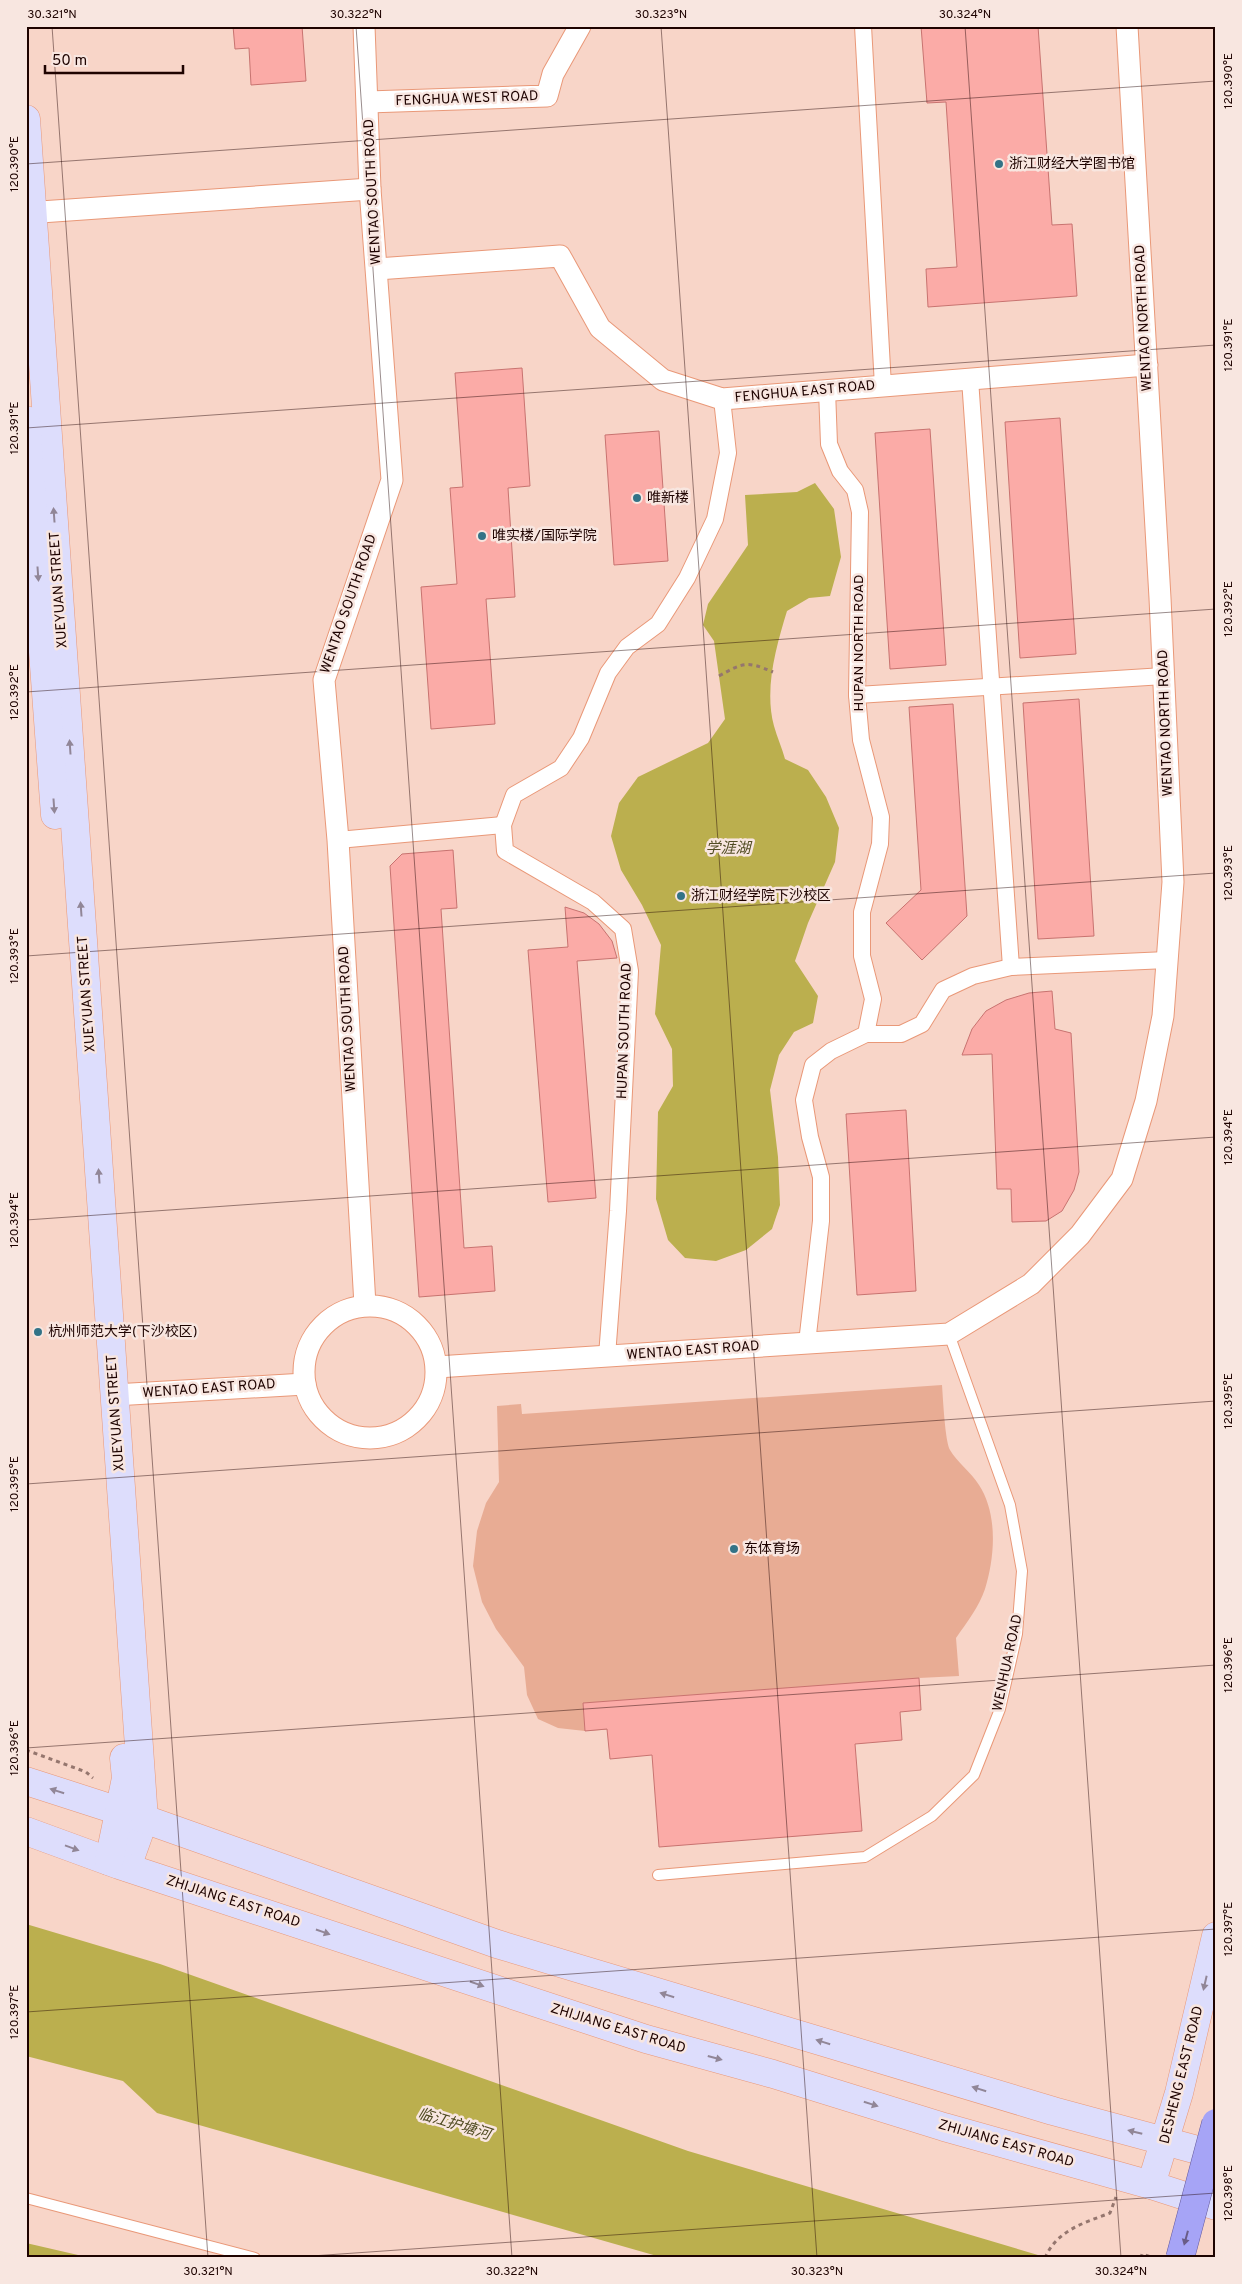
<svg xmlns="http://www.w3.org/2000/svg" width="1242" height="2284" viewBox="0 0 1242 2284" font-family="Overpass,'Noto Sans SC',sans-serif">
	<rect width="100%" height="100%" fill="#f8d5c8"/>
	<path fill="#e8ac94" d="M942 1385C943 1398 945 1441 950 1450 957 1462 971 1472 979 1485 998 1514 995 1557 985 1589 979 1607 967 1622 956 1638L959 1676 919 1678 921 1710 585 1731 558 1728 538 1719 527 1695 524 1667 496 1629 482 1602 473 1566 477 1531 486 1503 499 1482 497 1406 521 1404 522 1414Z"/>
	<g fill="#bbaf4e">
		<path d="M815 483 834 509 841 557 830 596 809 598 787 611C776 647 764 689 774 726 777 737 782 748 785 759L808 770 826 797 839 828 835 862 808 923 795 961 818 996 813 1023 794 1032 779 1055 770 1090 778 1157 780 1205 772 1229 746 1250 716 1261 685 1258 668 1240 656 1199 658 1112 673 1086 672 1049 655 1014 661 945 642 905 621 870 611 836 619 803 638 777 708 743 725 719 714 641 703 625 708 604 748 545 745 495 797 492Z"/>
		<polygon points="26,1924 160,1964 688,2151 1048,2258 664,2258 157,2113 123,2081 26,2056"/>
		<polygon points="26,2243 91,2258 26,2258"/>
	</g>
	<g fill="#fbaba7" stroke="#c87370">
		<polygon points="233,26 302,26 306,81 251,85 249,48 235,49"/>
		<polygon points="921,26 1038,26 1052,225 1072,224 1077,296 928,307 926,269 957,267 946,102 927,103"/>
		<polygon points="522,368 530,486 508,488 515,597 486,599 495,724 431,729 421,587 457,584 450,488 463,487 455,373"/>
		<polygon points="1060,418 1076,654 1020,658 1005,422"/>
		<polygon points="930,429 946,665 890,669 875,433"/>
		<polygon points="659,431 668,561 614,565 605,435"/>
		<polygon points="1079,699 1094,936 1038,939 1023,703"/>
		<polygon points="953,704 967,916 922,960 886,923 921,890 909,707"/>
		<polygon points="453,850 457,908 441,909 464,1248 492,1246 495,1291 419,1297 390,866 402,854"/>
		<polygon points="565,907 584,913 599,924 612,941 617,958 577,961 596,1198 548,1202 528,950 568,947"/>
		<polygon points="1052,991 1055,1029 1071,1033 1079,1172 1074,1190 1062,1211 1046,1221 1012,1222 1011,1189 997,1189 992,1054 962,1055 972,1029 986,1011 1006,1000 1029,993"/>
		<polygon points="906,1110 916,1291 857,1295 846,1114"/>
		<polygon points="919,1678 921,1710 900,1712 902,1740 855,1744 862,1831 659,1847 652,1755 610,1759 607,1729 585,1731 583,1703"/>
	</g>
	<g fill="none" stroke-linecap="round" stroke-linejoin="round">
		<defs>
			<g id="service">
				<polyline points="658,1875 865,1857 932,1816 974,1775 1000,1709 1017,1634 1022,1571 1010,1505 949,1334"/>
				<polyline points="26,2198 255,2258"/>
			</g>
			<g id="pedestrian">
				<polyline points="863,26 883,386"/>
				<polyline points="970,379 1011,967"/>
				<polyline points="857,695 1164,676"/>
				<polyline points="338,840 503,825"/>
				<polyline points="866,1034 901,1034 922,1024 943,990 973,976 1011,967 1167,960"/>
				<polyline points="807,1343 821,1221 821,1177 810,1137 804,1100 813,1065 831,1051 866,1034 873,999 862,956 862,912 880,844 881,817 861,740 857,695 860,512 855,490 840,471 829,444 827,390"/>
				<polyline points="607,1356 618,1211 630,971 623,929 593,902 505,851 503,825 514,795 561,768 581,738 608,673 627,647 658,624 687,578 715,519 728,453 722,399"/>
			</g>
			<g id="minor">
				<polyline points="364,26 370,189 392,480 324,680 338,840 365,1305"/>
				<polyline points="368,102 547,96 553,74 580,26"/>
				<polyline points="26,213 370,189"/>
				<polyline points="377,269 560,256 600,328 663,380 722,399 1147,365"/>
				<circle cx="370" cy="1372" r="66"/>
				<polyline points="437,1367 949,1334 1031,1284 1080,1235 1122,1179 1146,1101 1163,1016 1173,882 1160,598 1127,26"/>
				<polyline points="114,1395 305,1384"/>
			</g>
			<g id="secondary">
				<polyline points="26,119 144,1819 127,1867"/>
				<polyline points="26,420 55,815"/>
				<polyline points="26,1781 144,1819 497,1944 1053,2111 1216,2155"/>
				<polyline points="26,1831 119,1865 646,2039 773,2074 944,2127 1151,2185 1216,2206"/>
				<polyline points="109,1861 126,1778 124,1758"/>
				<polyline points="1151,2185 1179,2093 1216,1936"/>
			</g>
		</defs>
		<use href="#service" stroke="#e99878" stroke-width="12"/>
		<use href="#pedestrian" stroke="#e99878" stroke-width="18"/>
		<use href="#minor" stroke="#e99878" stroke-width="23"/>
		<use href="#secondary" stroke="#e99878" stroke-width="29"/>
		<g stroke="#95766e" stroke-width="3" stroke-dasharray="4 4" stroke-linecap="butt">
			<path d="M719 676C744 662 747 661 773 672"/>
			<polyline points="26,1750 86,1772 93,1778"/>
			<path d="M1045 2258C1057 2230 1084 2223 1110 2213L1116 2197"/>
			<polyline points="1141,2258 1142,2254 1154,2258"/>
		</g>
		<use href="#service" stroke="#fff" stroke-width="10"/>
		<use href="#pedestrian" stroke="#fff" stroke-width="16"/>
		<use href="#minor" stroke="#fff" stroke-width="21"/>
		<use href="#secondary" stroke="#ddddfc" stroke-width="28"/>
		<defs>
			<polyline id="trunk-bridge" points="1180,2258 1216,2123"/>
		</defs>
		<use href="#trunk-bridge" stroke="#675d9f" stroke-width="29" stroke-linecap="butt"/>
		<use href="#trunk-bridge" stroke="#a6a4f6" stroke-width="28"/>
	</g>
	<defs><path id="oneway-solid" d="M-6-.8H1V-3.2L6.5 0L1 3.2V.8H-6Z" transform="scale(1.25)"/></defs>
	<g fill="#918697">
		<use href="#oneway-solid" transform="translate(54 515) rotate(-94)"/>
		<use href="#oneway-solid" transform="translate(38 574) rotate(86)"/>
		<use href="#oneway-solid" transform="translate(70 747) rotate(-94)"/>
		<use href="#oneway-solid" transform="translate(54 806) rotate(86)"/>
		<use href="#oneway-solid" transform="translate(81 909) rotate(-94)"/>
		<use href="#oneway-solid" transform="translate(99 1176) rotate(-94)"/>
		<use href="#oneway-solid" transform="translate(57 1791) rotate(-162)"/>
		<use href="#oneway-solid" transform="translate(72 1848) rotate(20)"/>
		<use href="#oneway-solid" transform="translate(323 1932) rotate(19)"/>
		<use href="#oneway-solid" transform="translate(1205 1983) rotate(103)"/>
		<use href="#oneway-solid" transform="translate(477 1984) rotate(19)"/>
		<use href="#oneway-solid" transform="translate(667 1995) rotate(-163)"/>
		<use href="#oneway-solid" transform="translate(823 2042) rotate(-163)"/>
		<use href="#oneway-solid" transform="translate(715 2058) rotate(15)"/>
		<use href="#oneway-solid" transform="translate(979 2089) rotate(-163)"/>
		<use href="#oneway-solid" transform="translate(871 2104) rotate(17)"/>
		<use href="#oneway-solid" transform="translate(1135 2132) rotate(-166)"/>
	</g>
	<use fill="#695c87" href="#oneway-solid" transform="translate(1186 2238) rotate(105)"/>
	<path fill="none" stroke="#1e0300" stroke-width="1" stroke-opacity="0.45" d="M52 26 208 2258M356 26 512 2258M661 26 817 2258M965 26 1121 2258M26 164 1216 81M26 428 1216 345M26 692 1216 609M26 956 1216 873M26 1220 1216 1137M26 1484 1216 1401M26 1748 1216 1665M26 2012 1216 1929M283 2258 1216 2193"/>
	<g fill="#337387" stroke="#f8e6e0" stroke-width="2">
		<circle cx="999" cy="164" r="5"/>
		<circle cx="637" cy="498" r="5"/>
		<circle cx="482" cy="536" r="5"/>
		<circle cx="681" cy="896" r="5"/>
		<circle cx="38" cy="1332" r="5"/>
		<circle cx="734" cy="1549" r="5"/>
	</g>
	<g text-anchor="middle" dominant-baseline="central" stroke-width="5" stroke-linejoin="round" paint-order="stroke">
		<g font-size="14" fill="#1e0300" stroke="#f8e6e0">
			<text transform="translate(467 99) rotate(-2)">FENGHUA WEST ROAD</text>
			<text transform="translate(373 192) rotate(-93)">WENTAO SOUTH ROAD</text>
			<text transform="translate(1144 318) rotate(-93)">WENTAO NORTH ROAD</text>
			<text transform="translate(805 392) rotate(-5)">FENGHUA EAST ROAD</text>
			<text transform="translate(59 590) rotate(-94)">XUEYUAN STREET</text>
			<text transform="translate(349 604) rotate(-71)">WENTAO SOUTH ROAD</text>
			<text transform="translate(859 643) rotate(-90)">HUPAN NORTH ROAD</text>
			<text transform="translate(1166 723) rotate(-92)">WENTAO NORTH ROAD</text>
			<text transform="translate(87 994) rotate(-94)">XUEYUAN STREET</text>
			<text transform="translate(348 1019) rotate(-93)">WENTAO SOUTH ROAD</text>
			<text transform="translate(625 1031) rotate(-88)">HUPAN SOUTH ROAD</text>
			<text transform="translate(693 1351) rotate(-4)">WENTAO EAST ROAD</text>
			<text transform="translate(209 1389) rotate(-4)">WENTAO EAST ROAD</text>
			<text transform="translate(116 1413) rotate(-94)">XUEYUAN STREET</text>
			<text transform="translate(1008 1663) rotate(-78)">WENHUA ROAD</text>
			<text transform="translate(233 1902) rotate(18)">ZHIJIANG EAST ROAD</text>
			<text transform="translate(618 2029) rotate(17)">ZHIJIANG EAST ROAD</text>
			<text transform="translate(1182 2075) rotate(-76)">DESHENG EAST ROAD</text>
			<text transform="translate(1006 2144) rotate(16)">ZHIJIANG EAST ROAD</text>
		</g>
		<g font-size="14" fill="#1e0300" stroke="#f8e6e0" text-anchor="start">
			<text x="1009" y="164">浙江财经大学图书馆</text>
			<text x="647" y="498">唯新楼</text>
			<text x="492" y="536">唯实楼/国际学院</text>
			<text x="691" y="896">浙江财经学院下沙校区</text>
			<text x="48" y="1332">杭州师范大学(下沙校区)</text>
			<text x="744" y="1549">东体育场</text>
		</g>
		<g font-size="15" font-style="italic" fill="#514c23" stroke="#f8e6e0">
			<text x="728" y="849">学涯湖</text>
			<text transform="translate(454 2125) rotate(17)">临江护塘河</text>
		</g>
	</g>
	<rect width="1242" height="2284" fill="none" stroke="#f8e6e0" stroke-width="55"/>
	<path d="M45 65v8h138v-8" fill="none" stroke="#1e0300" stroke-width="2.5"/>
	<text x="52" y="65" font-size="15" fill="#1e0300" stroke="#f8e6e0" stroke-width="4" paint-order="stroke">50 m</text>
	<rect x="28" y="28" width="1186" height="2228" fill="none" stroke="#1e0300" stroke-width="2"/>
	<g font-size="12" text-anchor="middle" fill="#1e0300">
		<text x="52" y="18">30.321°N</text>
		<text x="356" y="18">30.322°N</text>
		<text x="661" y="18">30.323°N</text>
		<text x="965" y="18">30.324°N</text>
		<text transform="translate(1228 81) rotate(-90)" y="4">120.390°E</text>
		<text transform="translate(14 164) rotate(-90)" y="4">120.390°E</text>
		<text transform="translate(1228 345) rotate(-90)" y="4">120.391°E</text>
		<text transform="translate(14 428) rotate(-90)" y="4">120.391°E</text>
		<text transform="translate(1228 609) rotate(-90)" y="4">120.392°E</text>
		<text transform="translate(14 692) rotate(-90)" y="4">120.392°E</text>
		<text transform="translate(1228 873) rotate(-90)" y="4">120.393°E</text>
		<text transform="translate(14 956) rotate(-90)" y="4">120.393°E</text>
		<text transform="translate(1228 1137) rotate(-90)" y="4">120.394°E</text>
		<text transform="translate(14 1220) rotate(-90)" y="4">120.394°E</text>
		<text transform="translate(1228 1401) rotate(-90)" y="4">120.395°E</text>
		<text transform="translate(14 1484) rotate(-90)" y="4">120.395°E</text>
		<text transform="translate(1228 1665) rotate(-90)" y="4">120.396°E</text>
		<text transform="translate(14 1748) rotate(-90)" y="4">120.396°E</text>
		<text transform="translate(1228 1929) rotate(-90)" y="4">120.397°E</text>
		<text transform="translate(14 2012) rotate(-90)" y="4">120.397°E</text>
		<text transform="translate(1228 2193) rotate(-90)" y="4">120.398°E</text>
		<text x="208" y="2275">30.321°N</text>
		<text x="512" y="2275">30.322°N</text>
		<text x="817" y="2275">30.323°N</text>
		<text x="1121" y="2275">30.324°N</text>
	</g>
</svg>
